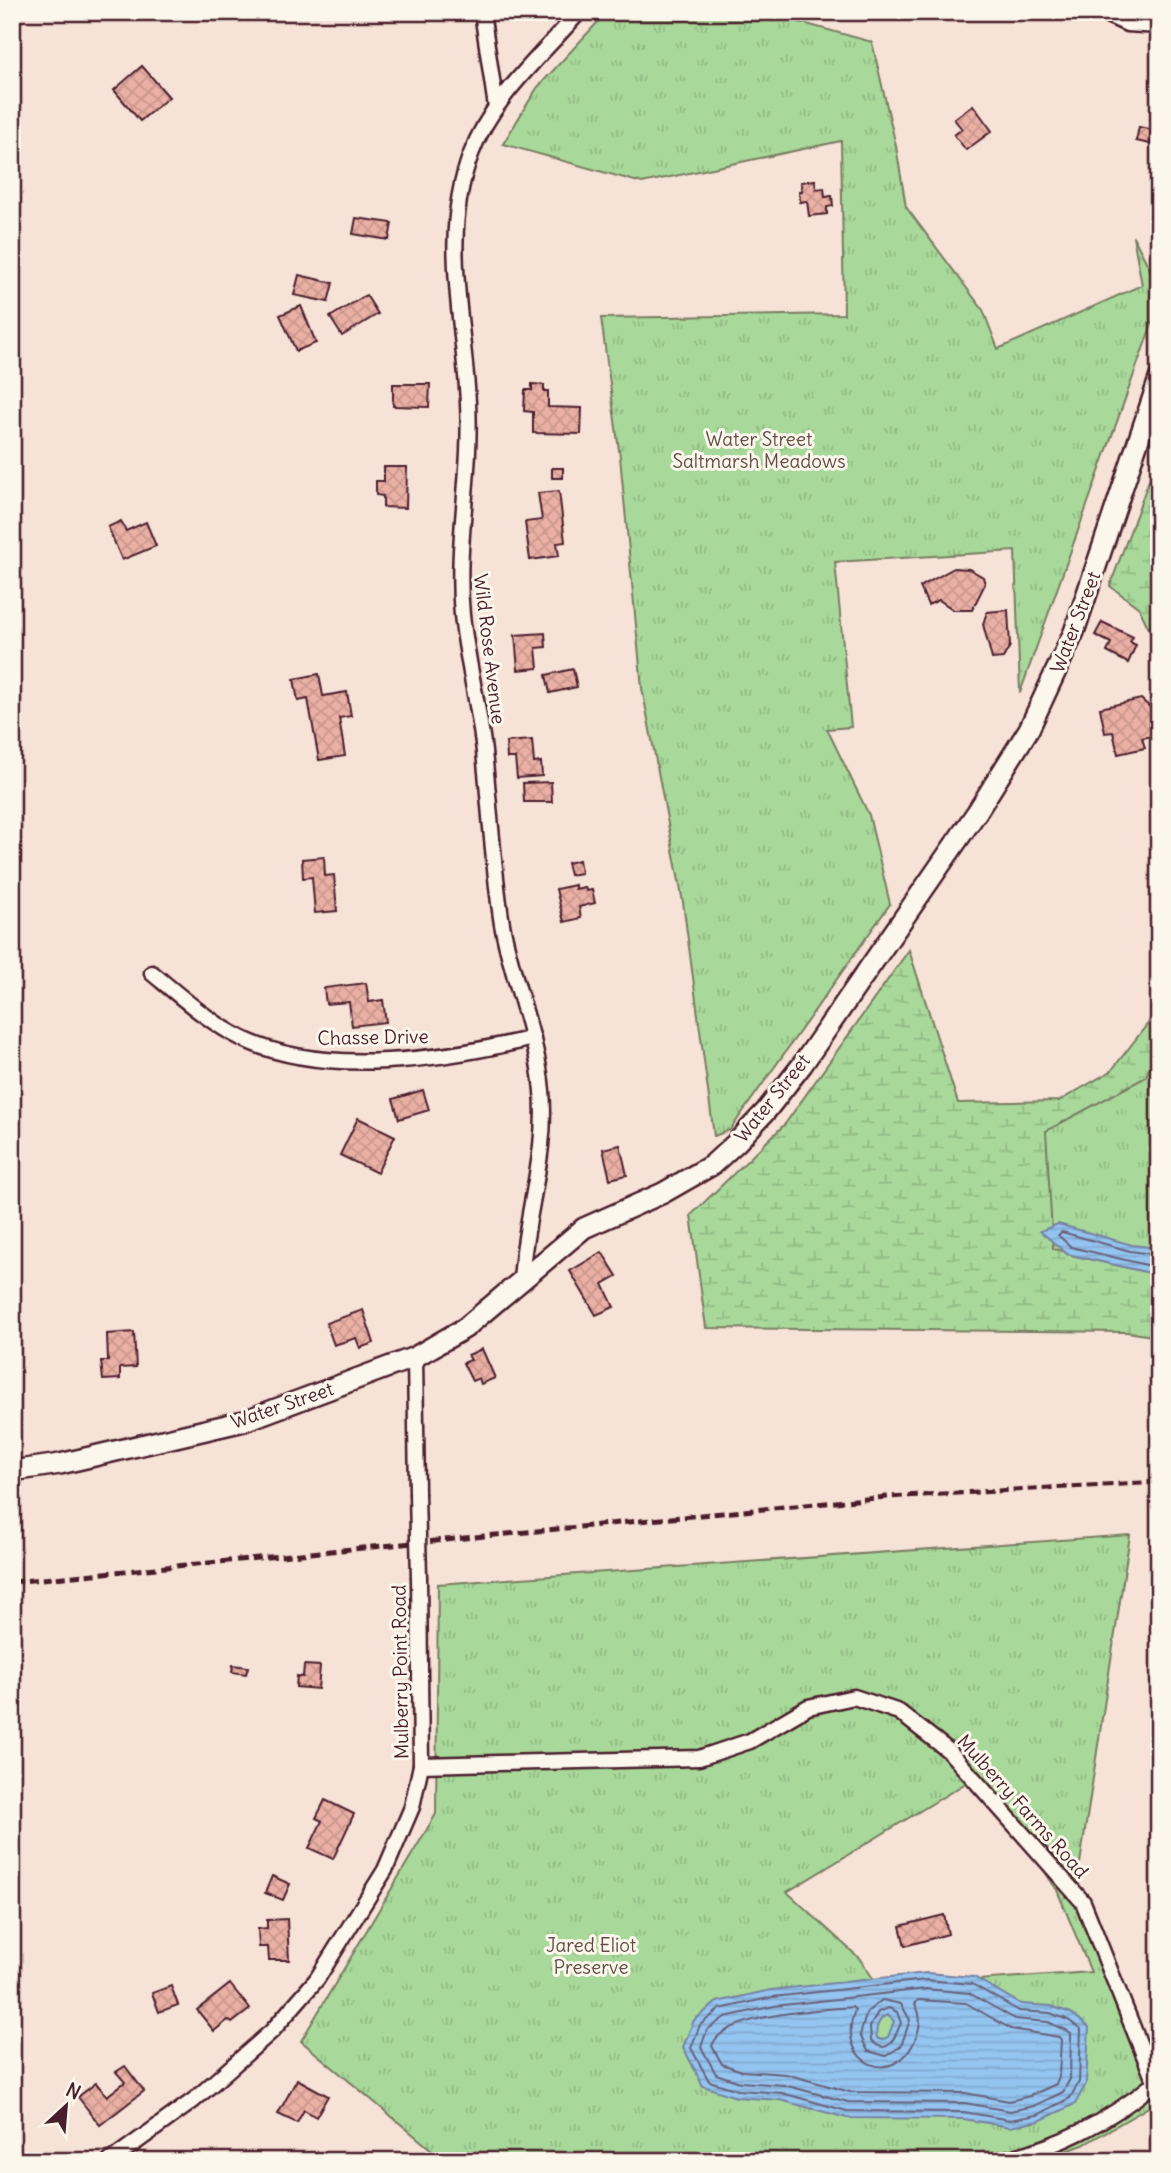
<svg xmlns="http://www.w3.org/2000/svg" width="1171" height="2173" viewBox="0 0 1171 2173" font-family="Delius,sans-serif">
	<defs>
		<pattern id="wetland-marsh" width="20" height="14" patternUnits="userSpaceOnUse" patternTransform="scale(1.75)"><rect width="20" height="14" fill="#a8d99a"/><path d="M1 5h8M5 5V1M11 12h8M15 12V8" fill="none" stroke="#92ba85"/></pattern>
		<pattern id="park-tufts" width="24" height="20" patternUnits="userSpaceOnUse" patternTransform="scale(1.75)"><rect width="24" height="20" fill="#a8d99a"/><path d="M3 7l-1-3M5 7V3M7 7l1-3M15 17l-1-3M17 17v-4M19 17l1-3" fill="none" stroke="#92ba85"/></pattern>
		<pattern id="water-rules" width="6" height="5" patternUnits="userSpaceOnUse" patternTransform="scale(1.75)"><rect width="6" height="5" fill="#94c4f0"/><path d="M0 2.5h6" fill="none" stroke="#81a8ce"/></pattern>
		<pattern id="building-cross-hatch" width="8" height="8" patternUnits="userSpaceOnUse" patternTransform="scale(1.75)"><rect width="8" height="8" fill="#eab0a5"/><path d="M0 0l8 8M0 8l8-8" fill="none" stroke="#ca978e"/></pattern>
	</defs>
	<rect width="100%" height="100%" fill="#f6e2d7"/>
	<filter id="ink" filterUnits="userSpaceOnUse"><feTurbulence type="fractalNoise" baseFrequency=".0143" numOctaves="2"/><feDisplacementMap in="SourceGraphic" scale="14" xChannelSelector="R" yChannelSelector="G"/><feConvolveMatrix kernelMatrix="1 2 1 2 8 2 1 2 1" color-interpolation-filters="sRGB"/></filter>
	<g filter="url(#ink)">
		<g fill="url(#wetland-marsh)" stroke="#797c62" stroke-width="2">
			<polygon points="1159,453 1159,650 1139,608 1110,586"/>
			<polygon points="909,950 958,1103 1059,1101 1111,1071 1149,1022 1159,996 1159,1248 1067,1254 1159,1275 1159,1337 1127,1332 706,1328 691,1215 785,1124"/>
		</g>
		<g fill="url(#park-tufts)" stroke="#797c62" stroke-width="2" fill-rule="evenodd">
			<polygon points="607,12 763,12 872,42 896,146 906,207 983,310 998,349 1142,285 1133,236 1159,287 1159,304 1020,693 1015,551 835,562 851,727 827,729 869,815 890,904 730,1130 714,1136 683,902 642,688 620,457 601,318 844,314 841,141 642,183 503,144 537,88"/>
			<polygon points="1159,1043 1159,1269 1053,1249 1046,1131 1146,1077"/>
			<path d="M1130 1535 1077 1883 1151 2052 1159 2058V2101L1083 2145 1039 2161H445L301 2041 436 1814 438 1584ZM966 1783 1030 1850 1057 1890 1091 1972 879 1987 859 1958 787 1892Z"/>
		</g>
		<g fill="url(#water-rules)" stroke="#7682a1" stroke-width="2" fill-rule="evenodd">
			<polygon points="1058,1224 1132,1245 1159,1248 1159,1275 1067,1254 1040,1231"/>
			<path d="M927 1973 974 1977 1021 2004 1051 2006 1071 2013 1089 2027 1086 2084 1075 2104 1039 2121 1010 2127 964 2119 847 2118 780 2100 736 2097 703 2086 683 2047 694 2020 717 2002 771 1990ZM887 2015 894 2021 888 2037 881 2040 877 2038C875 2029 878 2019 887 2015Z"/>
		</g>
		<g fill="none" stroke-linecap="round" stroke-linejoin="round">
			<g stroke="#68617a" stroke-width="2">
				<polyline points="1159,1255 1130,1251 1062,1232 1058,1235 1071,1247 1159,1268"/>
				<polygon points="926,1980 972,1984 1019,2011 1050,2013 1068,2020 1081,2029 1079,2082 1070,2098 1037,2115 1010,2120 964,2112 847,2111 782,2093 738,2090 709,2081 691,2048 700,2025 720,2009 773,1997"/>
				<polygon points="926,1989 969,1993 1015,2019 1048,2022 1071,2033 1070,2079 1063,2092 1034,2106 1010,2111 965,2103 848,2102 784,2085 740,2082 716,2074 701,2047 707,2030 725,2017 774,2006"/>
				<polygon points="882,2000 901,2004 910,2020 901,2046 886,2056 868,2051 860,2035 867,2012"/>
				<path d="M918 2000 966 2003 1011 2029 1059 2037 1061 2040 1059 2076 1056 2084 1030 2096 1009 2101 965 2093 850 2092 786 2074 742 2071 722 2064 712 2046C722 2014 821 2010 852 2007L855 2010C834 2064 897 2092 917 2035 921 2023 921 2015 915 2004Z"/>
				<path d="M889 2008 897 2012 901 2023C895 2037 888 2058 871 2040L870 2027 878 2012Z"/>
			</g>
		</g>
		<g fill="url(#building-cross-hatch)" stroke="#4a1f2b" stroke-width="2">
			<polygon points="142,66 169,97 140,121 114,90"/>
			<polygon points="973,105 992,131 966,150 954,135 962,129 954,119"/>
			<polygon points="1139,127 1158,131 1155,145 1136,141"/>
			<polygon points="815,180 816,189 824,188 825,197 832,196 833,206 827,207 827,214 809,216 807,201 800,202 799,191 802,191 801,182"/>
			<polygon points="356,218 392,223 389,240 353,234"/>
			<polygon points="299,275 333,283 328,302 294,295"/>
			<polygon points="366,295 378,314 342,336 330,317"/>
			<polygon points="301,306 316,343 296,351 280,315"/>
			<polygon points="393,384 430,384 429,407 393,406"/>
			<polygon points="532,384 544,385 544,391 548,391 548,407 582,408 581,434 533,433 533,412 524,411 525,390 532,390"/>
			<polygon points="384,467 407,467 406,508 383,507 383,496 376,495 376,481 384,481"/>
			<rect x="552" y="468" width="11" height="10"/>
			<polygon points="559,491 565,542 557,543 559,556 530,560 525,522 542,520 538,493"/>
			<polygon points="121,521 126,531 146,522 156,546 122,560 108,527"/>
			<polygon points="954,568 969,569 983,577 985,584 972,610 954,610 939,600 928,605 920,587"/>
			<polygon points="1008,610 1010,646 1003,658 992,659 983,624 987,612"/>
			<polygon points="1102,622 1133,637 1130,642 1136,645 1128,663 1107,652 1111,643 1095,635"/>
			<polygon points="545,633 546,647 536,648 538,668 518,670 515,635"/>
			<polygon points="573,669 577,687 550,693 546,675"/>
			<polygon points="319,674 323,696 347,692 351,716 339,718 345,756 319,760 308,699 298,701 294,679"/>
			<polygon points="1141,699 1152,709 1158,735 1142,738 1145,748 1118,754 1113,732 1105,733 1100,708"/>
			<polygon points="532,740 534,763 541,762 542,776 517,778 515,758 507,758 506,742"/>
			<polygon points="551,782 552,802 524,802 523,783"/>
			<polygon points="324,857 325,876 334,875 337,911 315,913 312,877 303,878 302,859"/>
			<polygon points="579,860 581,873 570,875 567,863"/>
			<polygon points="575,885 575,889 585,887 586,891 592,890 595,903 579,907 581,918 564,922 556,889"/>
			<polygon points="366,983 369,1002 383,1000 386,1022 352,1026 349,1002 326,1004 324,988"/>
			<polygon points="423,1090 429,1110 399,1119 393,1099"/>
			<polygon points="358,1118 395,1136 377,1173 340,1155"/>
			<polygon points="620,1145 627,1175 610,1179 603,1149"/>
			<polygon points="602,1252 617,1276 603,1284 614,1307 596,1315 570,1271"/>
			<polygon points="363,1310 374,1343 360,1348 356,1338 334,1345 326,1323"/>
			<polygon points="134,1332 136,1367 120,1368 120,1379 103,1380 101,1361 108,1361 107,1334"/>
			<polygon points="482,1349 495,1378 481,1384 479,1378 472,1381 463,1363 471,1360 468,1355"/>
			<polygon points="233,1665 248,1667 246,1674 232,1672"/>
			<polygon points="304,1665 320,1666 318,1689 296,1687 297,1676 303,1677"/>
			<polygon points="325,1800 354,1814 333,1859 309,1848 322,1821 316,1818"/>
			<polygon points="272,1876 290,1884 283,1900 265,1893"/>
			<polygon points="944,1915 948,1934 905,1946 900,1926"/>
			<polygon points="287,1919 289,1960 269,1960 268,1947 259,1947 258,1929 267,1928 267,1920"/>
			<polygon points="230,1984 250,2009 232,2023 228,2020 214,2031 197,2010"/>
			<polygon points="171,1986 178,2005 159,2012 152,1993"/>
			<polygon points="125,2066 144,2091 100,2125 78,2097 96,2083 107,2096 125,2082 116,2072"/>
			<polygon points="297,2079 328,2096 316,2117 304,2110 297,2123 278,2114"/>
		</g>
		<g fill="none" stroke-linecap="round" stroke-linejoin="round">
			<defs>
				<g id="street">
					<polyline points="482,12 496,107"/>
					<polyline points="1101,12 1127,24 1159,26"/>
					<path d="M152 973C181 997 210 1023 243 1039 325 1078 448 1059 533 1038"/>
					<path d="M521 1282C524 1218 548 1156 542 1091 537 1033 512 981 502 924 493 867 490 809 484 752 479 706 467 661 462 615 455 544 472 474 468 403 464 319 440 236 471 154 491 99 541 56 579 12"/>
					<polyline points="415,1357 417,1493"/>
					<polyline points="421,1765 699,1758 750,1741 808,1707 854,1697 899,1712 949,1751 1083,1902 1155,2083 1159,2086"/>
					<polyline points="110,2161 194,2100 272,2031 317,1979 385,1870 412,1807 421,1765 419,1578"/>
					<path d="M997 2161C1058 2148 1107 2122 1155 2083"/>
				</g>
				<polyline id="secondary" points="12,1471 60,1464 244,1421 415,1357 465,1328 584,1228 663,1193 712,1165 737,1142 766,1111 802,1065 977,812 1029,729 1074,632 1159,379"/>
			</defs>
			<use href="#street" stroke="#4a1f2b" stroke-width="19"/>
			<use href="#secondary" stroke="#4a1f2b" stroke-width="24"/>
			<use href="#street" stroke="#fbf7ec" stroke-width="14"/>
			<use href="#secondary" stroke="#fbf7ec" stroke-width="19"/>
			<polyline stroke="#4a1f2b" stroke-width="5" stroke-dasharray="10 5" stroke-linecap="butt" points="12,1582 887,1497 1159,1482"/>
			<defs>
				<polyline id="street-bridge" points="417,1493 419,1578"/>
			</defs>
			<use href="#street-bridge" stroke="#4a1f2b" stroke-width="19" stroke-linecap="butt"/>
			<use href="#street-bridge" stroke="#fbf7ec" stroke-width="14"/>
		</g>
	</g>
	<g text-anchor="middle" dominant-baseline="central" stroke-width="6" stroke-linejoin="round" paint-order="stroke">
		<g font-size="19" fill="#624e47" stroke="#fbf7ec">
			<text x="759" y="439">Water Street<tspan x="759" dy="22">Saltmarsh Meadows</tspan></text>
			<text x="591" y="1945">Jared Eliot<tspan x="591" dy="22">Preserve</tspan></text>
		</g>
		<g font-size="19" fill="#4a1f2b" stroke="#fbf7ec">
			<text transform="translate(1075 622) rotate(-69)">Water Street</text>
			<text transform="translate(490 649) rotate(83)">Wild Rose Avenue</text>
			<text transform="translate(373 1037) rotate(-1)">Chasse Drive</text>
			<text transform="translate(772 1098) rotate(-51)">Water Street</text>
			<text transform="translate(282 1405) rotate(-19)">Water Street</text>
			<text transform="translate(400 1672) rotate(-91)">Mulberry Point Road</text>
			<text transform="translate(1023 1806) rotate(48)">Mulberry Farms Road</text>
		</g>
	</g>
	<rect width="1171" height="2173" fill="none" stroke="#fbf7ec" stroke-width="42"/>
	<rect x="21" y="21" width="1129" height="2131" fill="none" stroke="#4a1f2b" stroke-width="2.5" filter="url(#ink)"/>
	<g transform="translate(66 2106) rotate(26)" stroke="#fbf7ec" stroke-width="5" paint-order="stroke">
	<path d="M0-5L12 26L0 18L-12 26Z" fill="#4a1f2b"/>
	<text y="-10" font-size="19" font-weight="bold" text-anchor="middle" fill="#4a1f2b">N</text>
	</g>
</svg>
